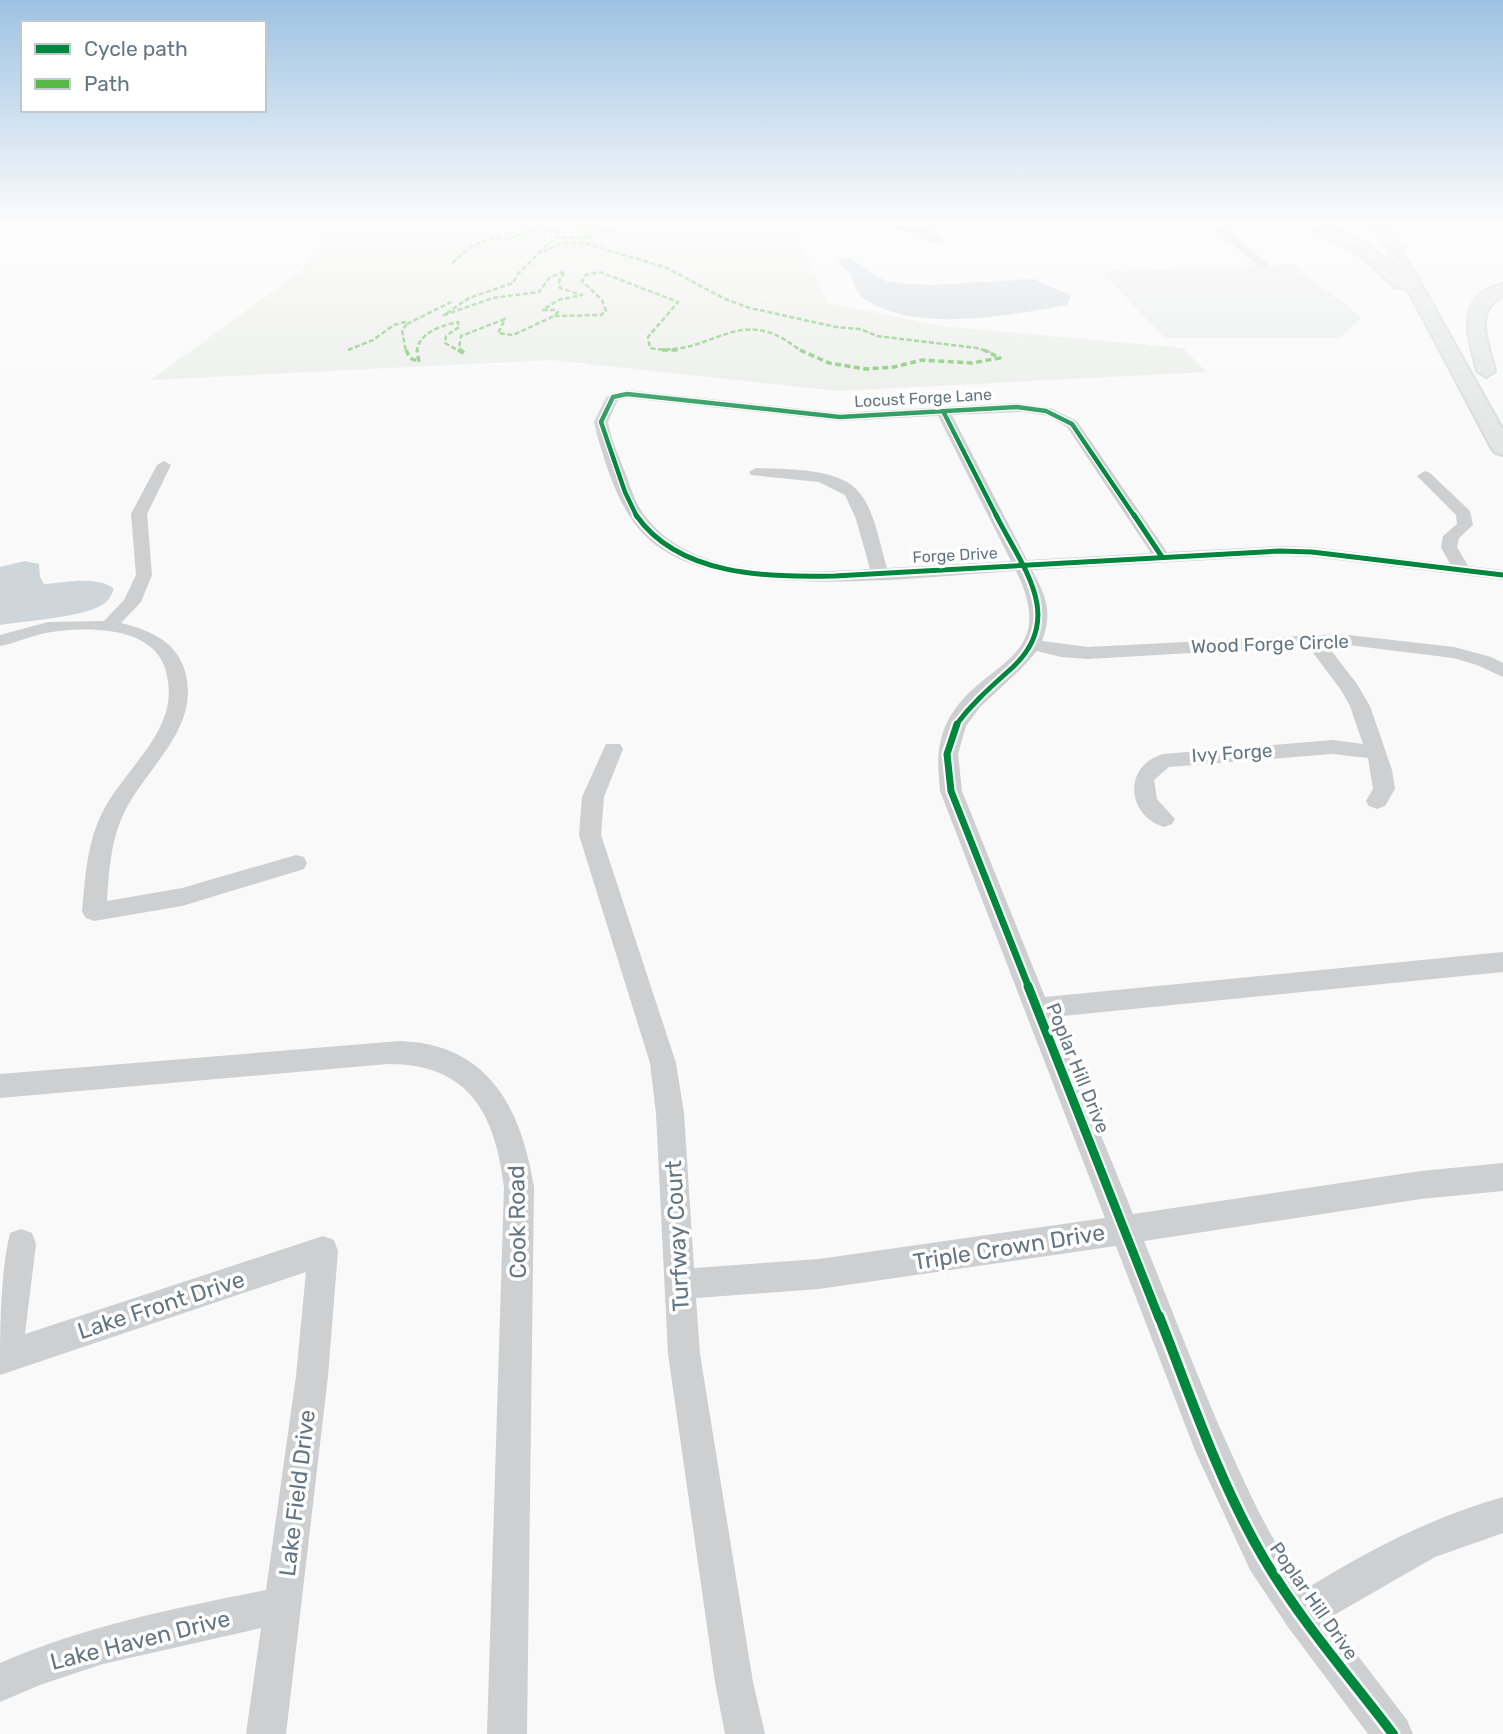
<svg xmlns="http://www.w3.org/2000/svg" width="1503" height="1734" viewBox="0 0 1503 1734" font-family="Rubik,sans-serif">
	<rect width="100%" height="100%" fill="#f9f9f9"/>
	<polygon fill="#e8e9e9" points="1292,264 1362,317 1340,338 1165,338 1101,272"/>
	<polygon fill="#e8ebe6" points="336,220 807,220 792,226 828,303 942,326 1183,348 1206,372 838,391 551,360 151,380 303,269"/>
	<g fill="#ced6d9">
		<polygon points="855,220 951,220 962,222 962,225 932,229 943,241 941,243 928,241 901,230"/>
		<path d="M850 258 885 281 899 283 931 285 1033 279 1071 295 1067 305C1008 315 919 334 864 299 856 294 855 284 851 276 847 270 841 265 837 260Z"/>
		<path d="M25 561 39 564 40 577 44 584C64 583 98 575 114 589 111 595 110 599 105 603 88 617 24 621 0 625V567Z"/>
	</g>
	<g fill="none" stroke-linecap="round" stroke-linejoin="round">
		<defs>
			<g id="highway">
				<path d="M1295 220C1333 220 1371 244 1398 271L1371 220H1385L1503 430V455L1496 453 1492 449 1407 288H1395L1363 257Z"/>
				<path d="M1503 284V296C1472 312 1489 344 1495 371L1486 377 1477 371C1468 335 1454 296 1503 284Z"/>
			</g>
		</defs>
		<use href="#highway" stroke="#d5d6d6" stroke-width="4"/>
		<g fill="#cecfd0" fill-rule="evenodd">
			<polygon points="1205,220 1216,220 1267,263 1267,267 1259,267"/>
			<polygon points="1446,220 1503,220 1503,224 1451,223"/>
			<path d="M627 390 840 413 1017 403 1051 408 1077 421 1167 552 1279 546 1312 547 1450 564 1441 547 1443 536 1457 524 1456 515 1417 476 1425 471 1430 473 1470 511 1473 525 1459 538 1457 547 1468 566 1503 570V580L1312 557 1279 556 1032 570C1046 596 1053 612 1042 641L1088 647 1340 634 1454 647 1491 657 1503 663V677L1477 665 1453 658 1340 644 1327 645 1357 684 1370 706 1392 770 1395 789 1385 806 1377 809 1369 806 1366 801 1373 789 1368 758 1332 754 1169 767 1154 780 1157 799 1175 819 1172 824 1164 827C1127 816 1122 766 1163 754L1332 740 1363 744 1350 706 1341 690 1308 646 1088 659 1061 657 1037 651 1021 669 980 707 966 726 958 754 962 791 1045 997 1503 952V972L1053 1017 1133 1214 1421 1171 1503 1163V1191L1421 1199 1144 1241C1174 1314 1201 1388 1234 1459 1254 1504 1276 1549 1306 1589 1369 1550 1432 1517 1503 1497V1533L1435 1557 1329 1618 1407 1720 1413 1734H1368L1288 1627 1250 1570 1196 1453 1116 1246 819 1289 696 1298 700 1354 753 1682 765 1734H725L715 1682 668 1354 656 1113 650 1063 579 835 582 797 606 744H620L623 749 604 797 601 835 676 1063 684 1113 694 1268 819 1259 1105 1218 940 791C938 768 936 749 945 727 973 660 1063 666 1016 571 922 576 726 604 652 542 621 516 608 472 597 435L594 422 606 397ZM627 398 840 421 938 416 1011 561 887 568C879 543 875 507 855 488 835 468 783 469 756 468L749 472 751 475 819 482 845 495 856 519 870 569C798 573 694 581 645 516 634 502 630 484 623 467 617 452 611 438 608 422L618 400ZM1024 412 1048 416 1067 427 1151 553 1027 560 952 415Z"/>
			<path d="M164 461 171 465 147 514 152 575 141 602 121 623C149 630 174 640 184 668 203 726 148 765 125 811 111 838 109 871 107 901L182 888 296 855 304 857 307 863 304 869 182 906 94 921 86 918 82 912C85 879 87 843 102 813 118 781 146 757 161 725 170 706 171 688 165 668 150 624 82 627 46 633 30 636 16 643 0 646V635L48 622 104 621 124 600 136 575 131 514 157 465Z"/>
			<path d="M400 1041C489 1044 521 1108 534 1187L527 1734H487L504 1187C495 1114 470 1064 388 1064L0 1098V1074Z"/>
			<path d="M21 1229 32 1233 36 1244 25 1334 323 1236 334 1240 338 1251 328 1376 286 1734H246L261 1628 103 1664 40 1685 0 1702V1663C85 1626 175 1608 266 1590L296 1376 306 1272 0 1375C0 1330 0 1276 10 1233Z"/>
		</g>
		<use href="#highway" fill="#e1e2e2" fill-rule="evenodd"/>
		<g stroke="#58b947" stroke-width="2.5" stroke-dasharray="5 2.5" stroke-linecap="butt">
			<path d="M611 220 604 224 614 231 612 232 572 224 592 237 554 238 518 274 513 283 469 298 444 315 493 298 539 292 549 278 565 271 559 281 560 288 582 295 558 300 543 310H556L558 312 554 316 601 315 606 311 602 300 582 281 586 275 600 272 678 302 648 337 650 348C697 357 726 322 764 331 779 334 791 344 803 352"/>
			<polyline points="543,252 561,243 585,243 667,268 725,299 750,308 836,327 860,329 877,336 977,348 990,352"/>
			<polyline points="452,263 472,246 492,238 508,239 538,229 558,233 558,237"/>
			<polyline points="407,324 451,302"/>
			<polyline points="348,350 373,340 394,325 405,322 407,324 402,330 406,352"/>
			<path d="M417 352C417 333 443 325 458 322L459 327 446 336 445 343 461 352"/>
			<polyline points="463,352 459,348 461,336 505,319 498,333 513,335 554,316"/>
		</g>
		<g stroke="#58b947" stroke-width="3.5" stroke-dasharray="6 3.5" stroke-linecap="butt">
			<polyline points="406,350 410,358 419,362 417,350"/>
			<polyline points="458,350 465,354 461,350"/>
			<polyline points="662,350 681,350"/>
			<polyline points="800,350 829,363 866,369 894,367 922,360 972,363 1000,358 984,350"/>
		</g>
		<defs>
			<g id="cycleway-far4">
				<polyline points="943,411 997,517"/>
				<polyline points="637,517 625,492 601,422 613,397 627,394 840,417 1017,407 1046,411 1072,424 1135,517"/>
			</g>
			<g id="cycleway-far3">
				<path d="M636 515C679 577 768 577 835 576L1279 551 1312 552 1503 575"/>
				<polyline points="1134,515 1162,557"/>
				<path d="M956 725C973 702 992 686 1013 667 1066 617 1022 567 996 515"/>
			</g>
			<polyline id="cycleway-far2" points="957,724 947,754 951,791 1029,988"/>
			<polyline id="cycleway-far1" points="1028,986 1159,1318"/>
			<path id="cycleway" d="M1159 1316C1191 1397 1219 1482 1263 1557 1300 1620 1349 1676 1393 1734"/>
		</defs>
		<use href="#cycleway-far4" stroke="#fff" stroke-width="7"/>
		<use href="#cycleway-far3" stroke="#fff" stroke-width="9"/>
		<use href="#cycleway-far2" stroke="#fff" stroke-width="11"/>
		<use href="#cycleway-far1" stroke="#fff" stroke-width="13"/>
		<use href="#cycleway" stroke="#fff" stroke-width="15"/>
		<use href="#cycleway-far4" stroke="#00873e" stroke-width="4.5"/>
		<use href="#cycleway-far3" stroke="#00873e" stroke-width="5"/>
		<use href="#cycleway-far2" stroke="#00873e" stroke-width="7"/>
		<use href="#cycleway-far1" stroke="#00873e" stroke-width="9"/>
		<use href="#cycleway" stroke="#00873e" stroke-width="10"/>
	</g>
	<linearGradient id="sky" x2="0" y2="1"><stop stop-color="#9dc2e2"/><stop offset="0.48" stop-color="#fcfcfc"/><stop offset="1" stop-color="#fcfcfc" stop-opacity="0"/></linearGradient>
	<rect width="1503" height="463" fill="url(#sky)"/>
	<g text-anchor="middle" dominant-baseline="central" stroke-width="7" stroke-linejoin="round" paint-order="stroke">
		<g font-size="16" fill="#657683" stroke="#fff">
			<text transform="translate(923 398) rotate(-3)">Locust Forge Lane</text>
			<text transform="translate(955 555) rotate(-3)">Forge Drive</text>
		</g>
		<g font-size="19" fill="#657683" stroke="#fff">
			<text transform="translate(1270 644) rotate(-2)">Wood Forge Circle</text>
			<text transform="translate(1232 753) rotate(-4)">Ivy Forge</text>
			<text transform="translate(1078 1068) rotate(68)">Poplar Hill Drive</text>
			<text transform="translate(1314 1601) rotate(55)">Poplar Hill Drive</text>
		</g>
		<g font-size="23" fill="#657683" stroke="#fff">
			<text transform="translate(517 1222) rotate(-91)">Cook Road</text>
			<text transform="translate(677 1236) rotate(-93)">Turfway Court</text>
			<text transform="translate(1009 1247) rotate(-9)">Triple Crown Drive</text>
			<text transform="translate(161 1305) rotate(-18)">Lake Front Drive</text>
			<text transform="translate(297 1493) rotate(-83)">Lake Field Drive</text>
			<text transform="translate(140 1640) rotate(-14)">Lake Haven Drive</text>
		</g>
	</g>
	<rect x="21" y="21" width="245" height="91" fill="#ffffff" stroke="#c1c8cd" stroke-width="2"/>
	<rect x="35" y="44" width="35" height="10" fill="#00873e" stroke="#c1c8cd" stroke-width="2"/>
	<text x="84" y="56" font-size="21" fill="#657683">Cycle path</text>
	<rect x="35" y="79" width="35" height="10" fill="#58b947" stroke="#c1c8cd" stroke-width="2"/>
	<text x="84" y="91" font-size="21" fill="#657683">Path</text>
</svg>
